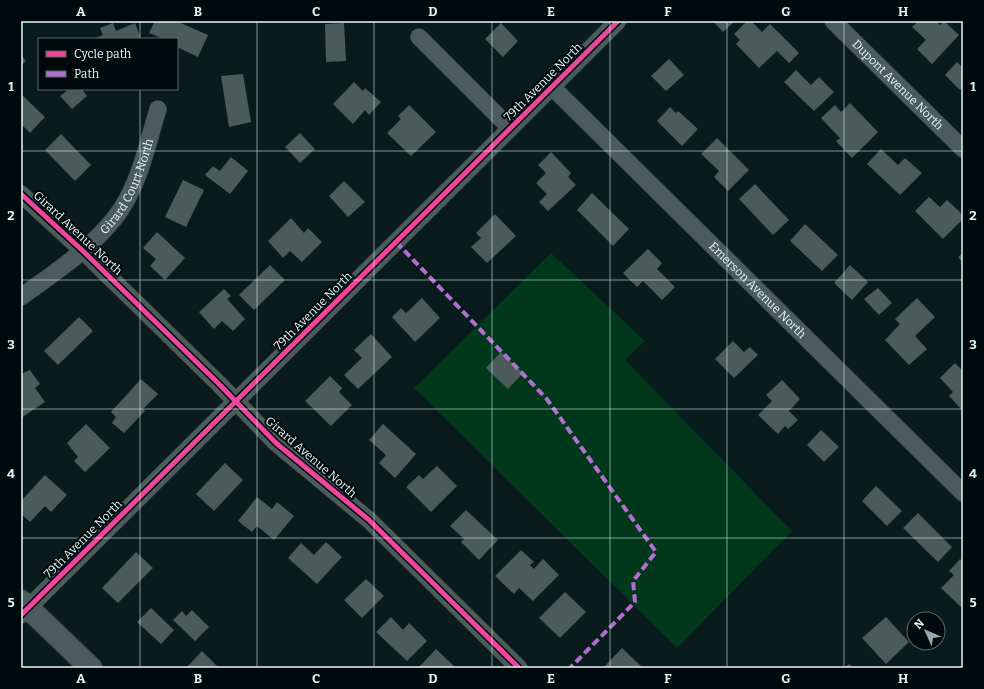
<svg xmlns="http://www.w3.org/2000/svg" width="984" height="689" viewBox="0 0 984 689" font-family="Bitter,serif">
	<rect width="100%" height="100%" fill="#0a1b1c"/>
	<polygon fill="#01371a" points="551,253 645,341 625,360 792,531 677,648 414,388"/>
	<g fill="#4b5b59">
		<polygon points="155,21 176,21 208,35 198,57 177,47 177,39 164,39 149,33"/>
		<polygon points="713,21 735,21 723,32"/>
		<polygon points="747,21 751,21 762,32 770,24 799,53 789,63 777,51 759,68 736,44 740,40 734,34"/>
		<polygon points="918,21 935,21 940,25 944,21 959,35 932,64 917,49 926,40 912,27"/>
		<polygon points="113,23 116,31 135,23 141,39 96,39 96,38 103,35 100,28"/>
		<polygon points="344,23 346,61 326,62 325,24"/>
		<polygon points="501,23 518,41 503,57 485,39"/>
		<polygon points="21,55 26,61 21,65"/>
		<polygon points="669,59 684,75 666,91 651,76"/>
		<polygon points="957,62 963,68 963,87 960,90 945,75"/>
		<polygon points="796,70 811,85 819,77 834,92 814,111 784,82"/>
		<polygon points="243,74 251,122 229,127 221,76"/>
		<polygon points="354,82 363,91 365,88 381,102 369,115 365,110 353,124 333,104"/>
		<polygon points="65,89 85,89 83,91 87,96 72,109 60,96 67,91"/>
		<polygon points="21,94 45,117 30,133 21,124"/>
		<polygon points="850,103 878,132 852,158 836,141 840,138 821,118 835,105 841,112"/>
		<polygon points="409,105 436,132 411,156 387,133 401,119 398,116"/>
		<polygon points="670,107 676,113 678,111 698,129 682,146 657,121"/>
		<polygon points="300,133 315,149 300,163 285,147"/>
		<polygon points="61,134 91,165 75,181 45,150"/>
		<polygon points="717,138 749,170 728,191 714,177 719,171 701,154"/>
		<polygon points="881,149 898,165 905,158 922,173 900,195 867,164"/>
		<polygon points="551,152 571,173 568,177 576,185 548,211 539,202 547,194 536,183 546,173 538,165"/>
		<polygon points="231,157 248,171 230,194 205,175 213,166 220,171"/>
		<polygon points="183,180 204,190 186,227 165,217"/>
		<polygon points="344,181 365,202 348,217 329,196"/>
		<polygon points="755,184 789,220 773,235 739,199"/>
		<polygon points="592,193 629,229 613,246 577,210"/>
		<polygon points="929,197 940,207 947,200 963,215 963,219 943,239 915,211"/>
		<polygon points="495,214 516,236 487,263 471,247 481,238 476,233"/>
		<polygon points="291,218 304,233 308,228 322,242 302,262 290,251 283,258 268,241"/>
		<polygon points="805,224 838,255 822,271 790,241"/>
		<polygon points="157,232 185,258 165,280 150,266 156,259 143,248"/>
		<polygon points="648,249 662,263 657,269 675,287 662,300 643,281 637,287 623,273"/>
		<polygon points="963,253 963,263 958,257"/>
		<polygon points="270,265 285,280 254,310 239,295"/>
		<polygon points="850,265 868,282 852,300 834,283"/>
		<polygon points="878,288 892,303 879,315 864,299"/>
		<polygon points="224,289 231,296 227,299 245,319 233,331 222,321 214,329 199,312"/>
		<polygon points="422,298 440,318 415,342 392,317 401,308 406,313"/>
		<polygon points="917,298 935,317 915,336 927,349 909,365 885,340 900,324 895,319"/>
		<polygon points="79,317 93,331 58,365 44,351"/>
		<polygon points="371,334 392,357 358,389 344,375 362,358 354,350"/>
		<polygon points="733,341 744,352 750,347 758,355 734,378 715,359"/>
		<polygon points="501,352 523,373 508,389 486,368"/>
		<polygon points="955,363 963,371 963,411 949,396 953,392 940,378"/>
		<polygon points="30,370 40,384 35,388 45,402 21,418 21,374"/>
		<polygon points="330,376 342,388 339,392 352,405 331,426 305,401"/>
		<polygon points="141,379 158,394 143,409 145,411 124,433 112,423 116,417 111,412"/>
		<polygon points="782,380 800,399 789,411 798,420 788,429 785,426 778,434 758,415 772,401 766,395"/>
		<polygon points="86,424 110,448 85,472 74,461 78,457 67,443"/>
		<polygon points="383,424 416,454 395,478 379,463 386,455 369,440"/>
		<polygon points="821,430 839,447 824,462 807,445"/>
		<polygon points="225,463 243,480 214,511 196,494"/>
		<polygon points="437,466 457,486 431,512 406,487 419,475 423,479"/>
		<polygon points="45,475 67,495 51,512 45,506 30,522 21,514 21,501"/>
		<polygon points="876,486 902,511 887,526 862,501"/>
		<polygon points="257,497 272,509 277,502 294,516 274,540 257,526 252,532 238,521"/>
		<polygon points="466,510 498,540 479,560 461,542 464,539 450,526"/>
		<polygon points="918,513 952,547 938,562 903,528"/>
		<polygon points="326,542 342,557 317,584 288,558 301,543 314,555"/>
		<polygon points="521,550 534,562 530,565 534,569 543,559 559,575 533,601 519,588 514,594 495,576"/>
		<polygon points="136,552 153,568 118,603 102,588"/>
		<polygon points="960,559 963,562 963,605 961,607 941,588 954,575 949,571"/>
		<polygon points="366,579 384,596 362,618 344,600"/>
		<polygon points="565,592 586,612 560,638 539,618"/>
		<polygon points="151,608 174,630 161,644 137,622"/>
		<polygon points="192,610 209,627 195,641 173,620 182,611 186,616"/>
		<polygon points="391,617 403,630 409,623 427,641 407,661 376,632"/>
		<polygon points="886,617 909,642 886,664 862,638"/>
		<polygon points="622,648 643,668 603,668"/>
		<polygon points="436,649 456,668 418,668"/>
		<polygon points="202,651 219,668 186,668"/>
		<polygon points="849,664 853,668 844,668"/>
	</g>
	<g fill="none" stroke-linecap="round" stroke-linejoin="round">
		<defs>
			<g id="minor">
				<path id="s1" d="M833 21 963 149"/>
				<polyline points="419,37 510,128"/>
				<path id="s2" d="M552 87 963 493"/>
				<polyline points="21,194 83,251 219,384 276,443 369,520 519,668"/>
				<path id="s3" d="M21 297C54 273 88 251 114 219 139 188 147 145 158 109"/>
				<polyline points="21,615 618,21"/>
			</g>
			<polyline id="tertiary" points="21,601 91,668"/>
		</defs>
		<use href="#minor" stroke="#2a3535" stroke-width="18"/>
		<use href="#tertiary" stroke="#2a3535" stroke-width="24"/>
		<use href="#minor" stroke="#4c5b5c" stroke-width="17"/>
		<use href="#tertiary" stroke="#4c5b5c" stroke-width="22"/>
		<polyline stroke="#b36fd0" stroke-width="4" stroke-dasharray="8 4" stroke-linecap="butt" points="396,242 546,398 656,552 633,581 635,602 570,668"/>
		<defs>
			<g id="cycleway">
				<polyline points="21,194 83,251 219,384 276,443 369,520 519,668"/>
				<polyline points="21,615 618,21"/>
			</g>
		</defs>
		<use href="#cycleway" stroke="#00090b" stroke-width="8"/>
		<use href="#cycleway" stroke="#ed469a" stroke-width="5"/>
	</g>
	<path fill="none" stroke="#e2f7f9" stroke-width="1" stroke-opacity="0.55" d="M140 21V39M257 21V668M374 21V668M492 21V668M610 21V668M727 21V668M844 21V668M140 89V668M21 151H963M21 280H963M21 409H963M21 538H963"/>
	<g text-anchor="middle" dominant-baseline="central" stroke-width="4" stroke-linejoin="round" paint-order="stroke">
		<g font-size="12" fill="#e2f7f9" stroke="#00090b">
			<text transform="translate(543 82) rotate(-45)">79th Avenue North</text>
			<text stroke="none"><textPath href="#s1" startOffset="91">Dupont Avenue North</textPath></text>
			<text stroke="none"><textPath href="#s3" startOffset="157">Girard Court North</textPath></text>
			<text transform="translate(78 233) rotate(43)">Girard Avenue North</text>
			<text stroke="none"><textPath href="#s2" startOffset="289">Emerson Avenue North</textPath></text>
			<text transform="translate(313 311) rotate(-45)">79th Avenue North</text>
			<text transform="translate(311 457) rotate(41)">Girard Avenue North</text>
			<text transform="translate(83 539) rotate(-45)">79th Avenue North</text>
		</g>
	</g>
	<rect width="984" height="689" fill="none" stroke="#00090b" stroke-width="44"/>
	<rect x="38" y="38" width="140" height="52" fill="#00090b" stroke="#5a686a"/>
	<rect x="46" y="51" width="20" height="6" fill="#ed469a" stroke="#5a686a"/>
	<text x="74" y="58" font-size="12" fill="#e2f7f9">Cycle path</text>
	<rect x="46" y="71" width="20" height="6" fill="#b36fd0" stroke="#5a686a"/>
	<text x="74" y="78" font-size="12" fill="#e2f7f9">Path</text>
	<g transform="translate(926 631) rotate(315)"><circle r="19" fill="#00090b" stroke="#5a686a"/>
	<path d="M0-3L7 15L0 10L-7 15Z" fill="#96aaac"/>
	<text y="-6" font-size="11" font-weight="bold" text-anchor="middle" fill="#e2f7f9">N</text>
	</g>
	<rect x="22" y="22" width="940" height="645" fill="none" stroke="#e2f7f9" stroke-width="1.5"/>
	<g font-size="13" text-anchor="middle" font-weight="bold" fill="#e2f7f9">
		<text x="81" y="16">A</text>
		<text x="198" y="16">B</text>
		<text x="316" y="16">C</text>
		<text x="433" y="16">D</text>
		<text x="551" y="16">E</text>
		<text x="668" y="16">F</text>
		<text x="786" y="16">G</text>
		<text x="903" y="16">H</text>
		<text x="11" y="91">1</text>
		<text x="973" y="91">1</text>
		<text x="11" y="220">2</text>
		<text x="973" y="220">2</text>
		<text x="11" y="349">3</text>
		<text x="973" y="349">3</text>
		<text x="11" y="478">4</text>
		<text x="973" y="478">4</text>
		<text x="11" y="607">5</text>
		<text x="973" y="607">5</text>
		<text x="81" y="683">A</text>
		<text x="198" y="683">B</text>
		<text x="316" y="683">C</text>
		<text x="433" y="683">D</text>
		<text x="551" y="683">E</text>
		<text x="668" y="683">F</text>
		<text x="786" y="683">G</text>
		<text x="903" y="683">H</text>
	</g>
</svg>
